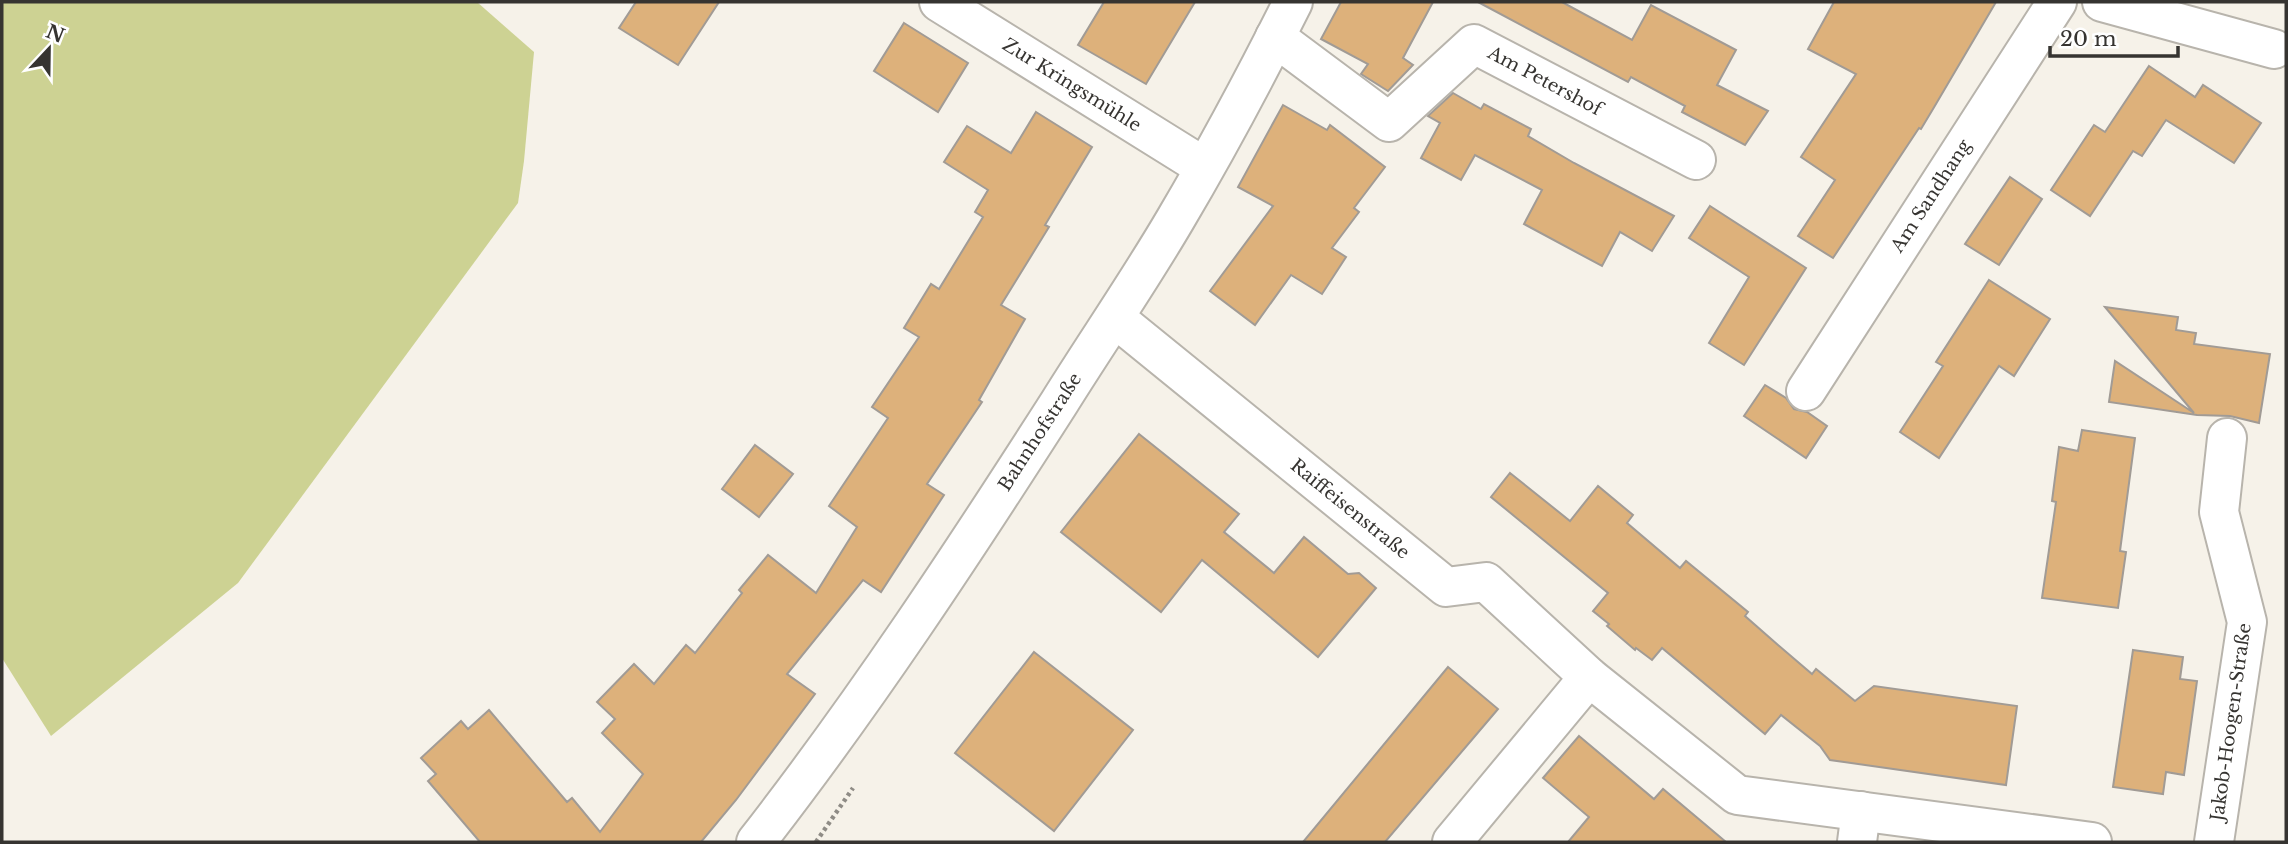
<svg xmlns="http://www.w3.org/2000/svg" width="2288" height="844" viewBox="0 0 2288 844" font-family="'Libre Baskerville',serif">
	<rect width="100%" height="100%" fill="#f6f2e9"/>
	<polygon fill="#cdd293" points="2,2 477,2 534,52 524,161 518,203 238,583 51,736 2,658"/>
	<g fill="#ddb17b" stroke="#a19b95" stroke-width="2">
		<polygon points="636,2 719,2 678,65 619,28"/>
		<polygon points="1104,2 1195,2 1146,84 1078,45"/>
		<polygon points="1341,2 1433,2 1403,58 1413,65 1388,91 1361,74 1368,64 1321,39"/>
		<polygon points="1478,2 1562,2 1632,40 1651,5 1736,50 1717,85 1768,111 1745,145 1682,112 1685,106 1631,77 1628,82"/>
		<polygon points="1834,2 1996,2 1933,109 1921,129 1919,128 1833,258 1798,236 1835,180 1801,157 1856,74 1808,49"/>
		<polygon points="904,23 968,63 938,112 874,71"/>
		<polygon points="2149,66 2195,97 2203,85 2261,123 2234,163 2166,120 2142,156 2133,151 2090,216 2051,190 2094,125 2105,132"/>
		<polygon points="1453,93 1481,109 1484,104 1531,129 1528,136 1574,163 1674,216 1652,251 1620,232 1602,266 1524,224 1542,190 1475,155 1461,180 1421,158 1440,123 1428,116"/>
		<polygon points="1283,105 1327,130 1330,125 1385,167 1354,208 1359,212 1332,248 1346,257 1322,294 1291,275 1255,325 1210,291 1273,206 1238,187"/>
		<polygon points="1036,112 1092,147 1045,225 1049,227 1001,305 1025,319 979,400 982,402 927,484 944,495 881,592 863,580 787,674 815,694 736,800 701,842 480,842 428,781 436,774 421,758 461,721 468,729 489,710 567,802 572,798 600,832 643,774 602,733 615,719 597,702 634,664 654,684 686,645 695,653 742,593 739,590 768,555 816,593 857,527 829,506 888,418 872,407 919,337 904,328 931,284 939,289 983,217 975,212 988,190 944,162 967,126 1011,153"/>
		<polygon points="2010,177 2042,199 1999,265 1965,244"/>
		<polygon points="1710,206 1806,268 1744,365 1709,343 1749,277 1689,238"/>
		<polygon points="1989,280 2050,319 2014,376 1999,366 1939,458 1900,432 1943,366 1936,362"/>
		<polygon points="2105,307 2178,317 2176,330 2196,333 2194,344 2270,354 2259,423 2230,416 2197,415 2109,402 2115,361 2194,413"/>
		<polygon points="1765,385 1786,398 1794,409 1807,412 1827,426 1806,458 1744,416"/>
		<polygon points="2082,430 2135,438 2120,551 2126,552 2118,608 2042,598 2056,502 2052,501 2059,447 2078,451"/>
		<polygon points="1139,434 1239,514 1224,532 1274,573 1304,537 1348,574 1359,573 1376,588 1318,657 1202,560 1161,612 1061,532"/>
		<polygon points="755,445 793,474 759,517 722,489"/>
		<polygon points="1510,473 1570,521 1598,486 1633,515 1627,523 1680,568 1686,561 1748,612 1745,616 1778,645 1812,674 1816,669 1855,701 1874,686 2017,706 2006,785 1830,760 1820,746 1781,715 1765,734 1662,648 1652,660 1636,648 1635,650 1607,626 1609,624 1593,611 1608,593 1491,497"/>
		<polygon points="2133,650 2183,657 2180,679 2197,681 2184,775 2166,772 2163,794 2113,787"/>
		<polygon points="1034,652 1133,730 1054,831 955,753"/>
		<polygon points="1448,667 1498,709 1385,842 1303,842"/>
		<polygon points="1579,736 1654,799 1663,789 1726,842 1568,842 1589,817 1543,778"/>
	</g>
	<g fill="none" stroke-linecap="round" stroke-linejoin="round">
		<defs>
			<g id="street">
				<polyline points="939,2 1204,167"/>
				<polyline points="2102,2 2274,49"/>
				<polyline points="1275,37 1389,122 1474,44 1696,160"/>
				<polyline points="1115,318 1446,587 1486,582 1589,677 1737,795 2092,842"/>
				<polyline points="1806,391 2057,2"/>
				<polyline points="1452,842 1589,677"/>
				<polyline points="1857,842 1861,811"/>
				<polyline points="2214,842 2247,622 2219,512 2227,438"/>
			</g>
			<path id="secondary" d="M756 842C865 702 963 553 1059 403 1097 342 1138 283 1175 220 1217 149 1256 76 1293 2"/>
		</defs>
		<use href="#street" stroke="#b8b4ac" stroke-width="42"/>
		<use href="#secondary" stroke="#b8b4ac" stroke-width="42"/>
		<polyline stroke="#8f8c86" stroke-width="4.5" stroke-dasharray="3.5 3.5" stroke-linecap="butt" points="816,842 853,788"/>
		<use href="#street" stroke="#fff" stroke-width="38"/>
		<use href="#secondary" stroke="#fff" stroke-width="38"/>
	</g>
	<g text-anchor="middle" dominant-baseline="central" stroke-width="7" stroke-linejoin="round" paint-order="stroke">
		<g font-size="18" fill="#363431" stroke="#fff">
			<text transform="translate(1545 81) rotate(28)">Am Petershof</text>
			<text transform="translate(1072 85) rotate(32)">Zur Kringsmühle</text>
			<text transform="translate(1931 196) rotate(-57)">Am Sandhang</text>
			<text transform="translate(1040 432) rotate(-57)">Bahnhofstraße</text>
			<text transform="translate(1350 509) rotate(39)">Raiffeisenstraße</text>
			<text transform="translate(2231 722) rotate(-82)">Jakob-Hoogen-Straße</text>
		</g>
	</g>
	<rect width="2288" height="844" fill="none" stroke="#363431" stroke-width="7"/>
	<g transform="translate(49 49) rotate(22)" stroke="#ffffff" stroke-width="5" paint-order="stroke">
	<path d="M0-5L12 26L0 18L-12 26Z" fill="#363431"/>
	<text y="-10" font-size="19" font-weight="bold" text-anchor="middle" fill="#363431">N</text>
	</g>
	<path d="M2050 46v10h128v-10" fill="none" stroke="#363431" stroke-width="3.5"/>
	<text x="2060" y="46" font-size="21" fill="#363431" stroke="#ffffff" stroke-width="5" paint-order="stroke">20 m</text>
</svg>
